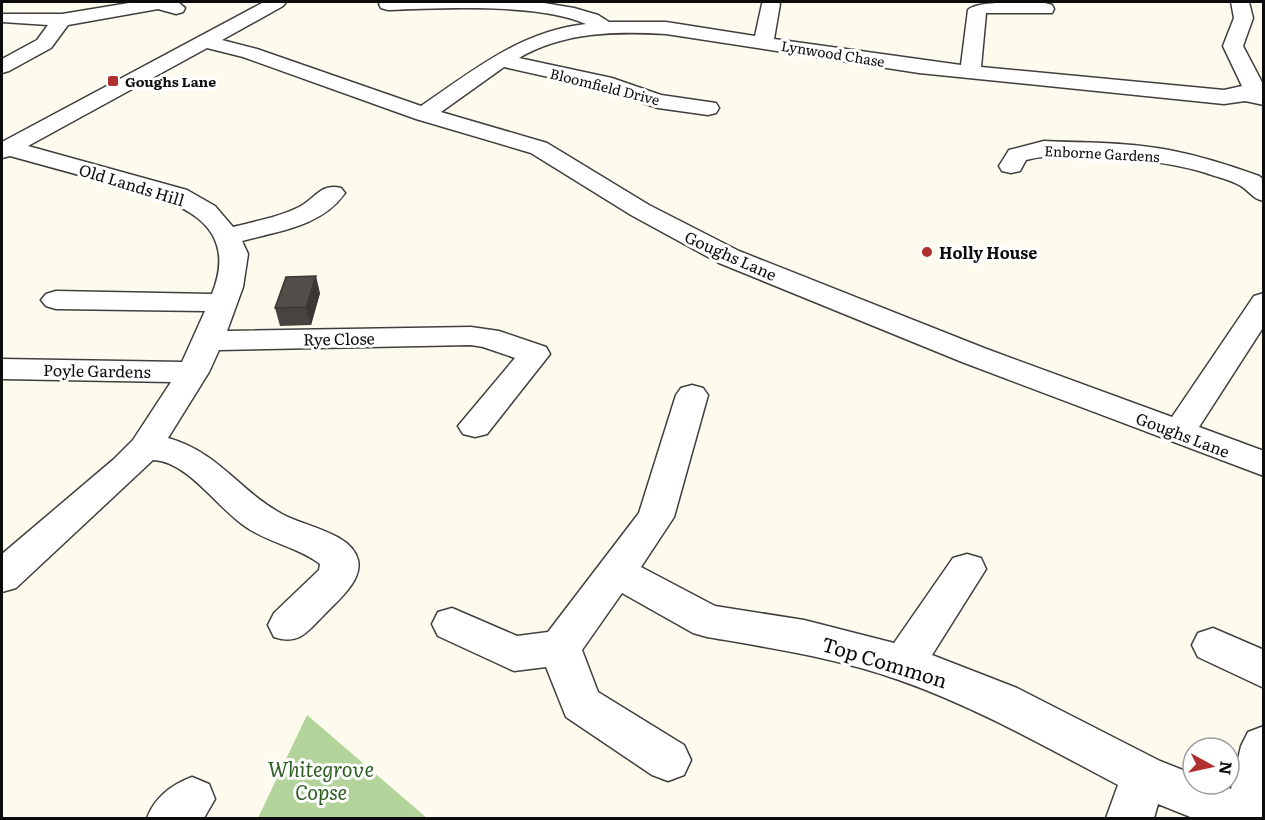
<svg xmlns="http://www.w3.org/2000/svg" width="1265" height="820" viewBox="0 0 1265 820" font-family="Literata,serif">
	<rect width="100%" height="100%" fill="#fdfbed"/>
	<polygon fill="#b2d49a" points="307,715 427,818 258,818"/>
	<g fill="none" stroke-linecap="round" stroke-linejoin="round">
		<defs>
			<g id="minor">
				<polygon points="135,2 178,2 185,8 183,12 176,14 158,9 68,25 51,48 9,71 2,73 2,59 37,40 48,25 2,22 2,14 62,14"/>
				<path d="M264 2H286L283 6 222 40 257 49 421 106C474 70 521 31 586 24 539 3 441 8 388 10L381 8 379 4 381 2H538L574 8 598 15 609 22H666L755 36 762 4 764 2H778L780 4 774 39 961 65 968 10C978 0 1027 3 1045 3L1052 5 1054 9 1052 13H986L981 67 1224 90 1242 86 1223 46 1234 18 1231 2H1249L1253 18 1243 46 1264 86 1262 92H1264V105L1245 101 1224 104 919 73 666 34C615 31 564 32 519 58L612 78 661 95 716 103 719 108 716 113 708 115 658 108 598 88 504 67 441 112 547 143 649 205 739 251 984 348 1172 417 1254 296 1264 293V326L1199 427 1264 451V476L962 362 719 263 631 215 531 153 416 119 243 57 207 48 28 146 187 190 215 206 233 227C256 221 280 217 301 206 316 197 322 183 341 188L345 193C321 227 278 231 242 241L248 254 243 287 227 331 471 327 499 331 546 347 550 354 487 434 475 437 463 434 458 426 515 358 483 347 471 345 219 350 209 372 168 438C220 453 238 490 282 514 303 526 352 533 358 560 363 581 336 602 323 616 306 633 299 645 274 637L268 625 274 613 319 570 320 564C298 547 269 543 246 527 218 509 188 461 153 460L16 588 2 592V554L114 459 133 440 171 382 2 379V359L182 362 205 311 56 309 46 306 41 300 46 294 56 291 212 294C244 215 165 199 108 183 76 174 43 165 10 156L2 158V142Z"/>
				<path d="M1044 141C1086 143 1128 142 1169 150 1200 156 1229 165 1259 176L1264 180V201C1253 199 1250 192 1241 186 1231 180 1217 177 1206 173 1165 160 1067 149 1026 160L1020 171 1011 173 1002 171 999 166 1009 150Z"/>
				<path d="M692 385 703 388 708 395 674 517 641 567 715 606 804 620 894 643 953 558 967 554 981 558 986 569 932 655 1017 688 1160 761 1193 774V784H1218L1231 789 1241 746 1248 732 1264 726V818H1193L1158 804 1154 818H1106L1118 785C1046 747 976 707 899 680 837 658 771 648 707 637L693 633 622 593 582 650 598 692 684 745 691 760 684 775 668 781 652 775 566 717 546 667 514 671 438 636 432 624 438 612 452 608 517 636 548 632 639 513 676 395 681 388Z"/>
				<polygon points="1213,628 1264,650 1264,688 1198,657 1192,645 1198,633"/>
				<path d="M192 777 209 784 215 799 204 818H147C155 797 171 785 192 777Z"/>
			</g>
		</defs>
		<use href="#minor" stroke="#3f3f3f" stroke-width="3"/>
		<use href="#minor" fill="#fff" fill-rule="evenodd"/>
	</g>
	<polygon fill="#484340" points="320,293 311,325 280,326 275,308"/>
	<polygon fill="#3b3734" points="316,276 320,293 311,325 306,307"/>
	<polygon fill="#544e4a" stroke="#3b3734" stroke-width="1.5" points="316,276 306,307 275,308 286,277"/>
	<g fill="#b03030" stroke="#fff" stroke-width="2">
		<rect x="107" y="75" width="12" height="12" rx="3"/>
		<circle cx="927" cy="252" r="6"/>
	</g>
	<g text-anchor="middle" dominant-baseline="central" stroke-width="6" stroke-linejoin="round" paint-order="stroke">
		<g font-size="14" fill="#0c0c0c" stroke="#fff">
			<text transform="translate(833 53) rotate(9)">Lynwood Chase</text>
			<text transform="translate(605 86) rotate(14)">Bloomfield Drive</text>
			<text transform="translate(1102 153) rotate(3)">Enborne Gardens</text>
		</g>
		<g font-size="14" font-weight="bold" fill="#0c0c0c" stroke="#fff" text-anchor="start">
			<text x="125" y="81">Goughs Lane</text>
		</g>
		<g font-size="16" fill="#0c0c0c" stroke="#fff">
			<text transform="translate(132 184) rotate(17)">Old Lands Hill</text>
			<text transform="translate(731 255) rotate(24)">Goughs Lane</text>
			<text transform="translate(339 338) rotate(-1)">Rye Close</text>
			<text transform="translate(97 370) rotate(1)">Poyle Gardens</text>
			<text transform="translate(1183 434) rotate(21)">Goughs Lane</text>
		</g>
		<g font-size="16" font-weight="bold" fill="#0c0c0c" stroke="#fff" text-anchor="start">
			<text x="939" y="252">Holly House</text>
		</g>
		<g font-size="20" fill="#0c0c0c" stroke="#fff">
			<text transform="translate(885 661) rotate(17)">Top Common</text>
		</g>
		<g font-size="20" font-style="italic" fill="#2c5e22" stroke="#fff">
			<text x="321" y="768">Whitegrove<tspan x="321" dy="23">Copse</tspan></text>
		</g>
	</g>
	<rect width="1265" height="820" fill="none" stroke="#0c0c0c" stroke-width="6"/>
	<g transform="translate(1211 766) rotate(98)"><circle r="28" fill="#ffffff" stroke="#9e9e9e" stroke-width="1.5"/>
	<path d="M0-4.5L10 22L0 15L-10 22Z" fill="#b03030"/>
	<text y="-9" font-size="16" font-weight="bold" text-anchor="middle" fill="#0c0c0c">N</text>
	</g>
</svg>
